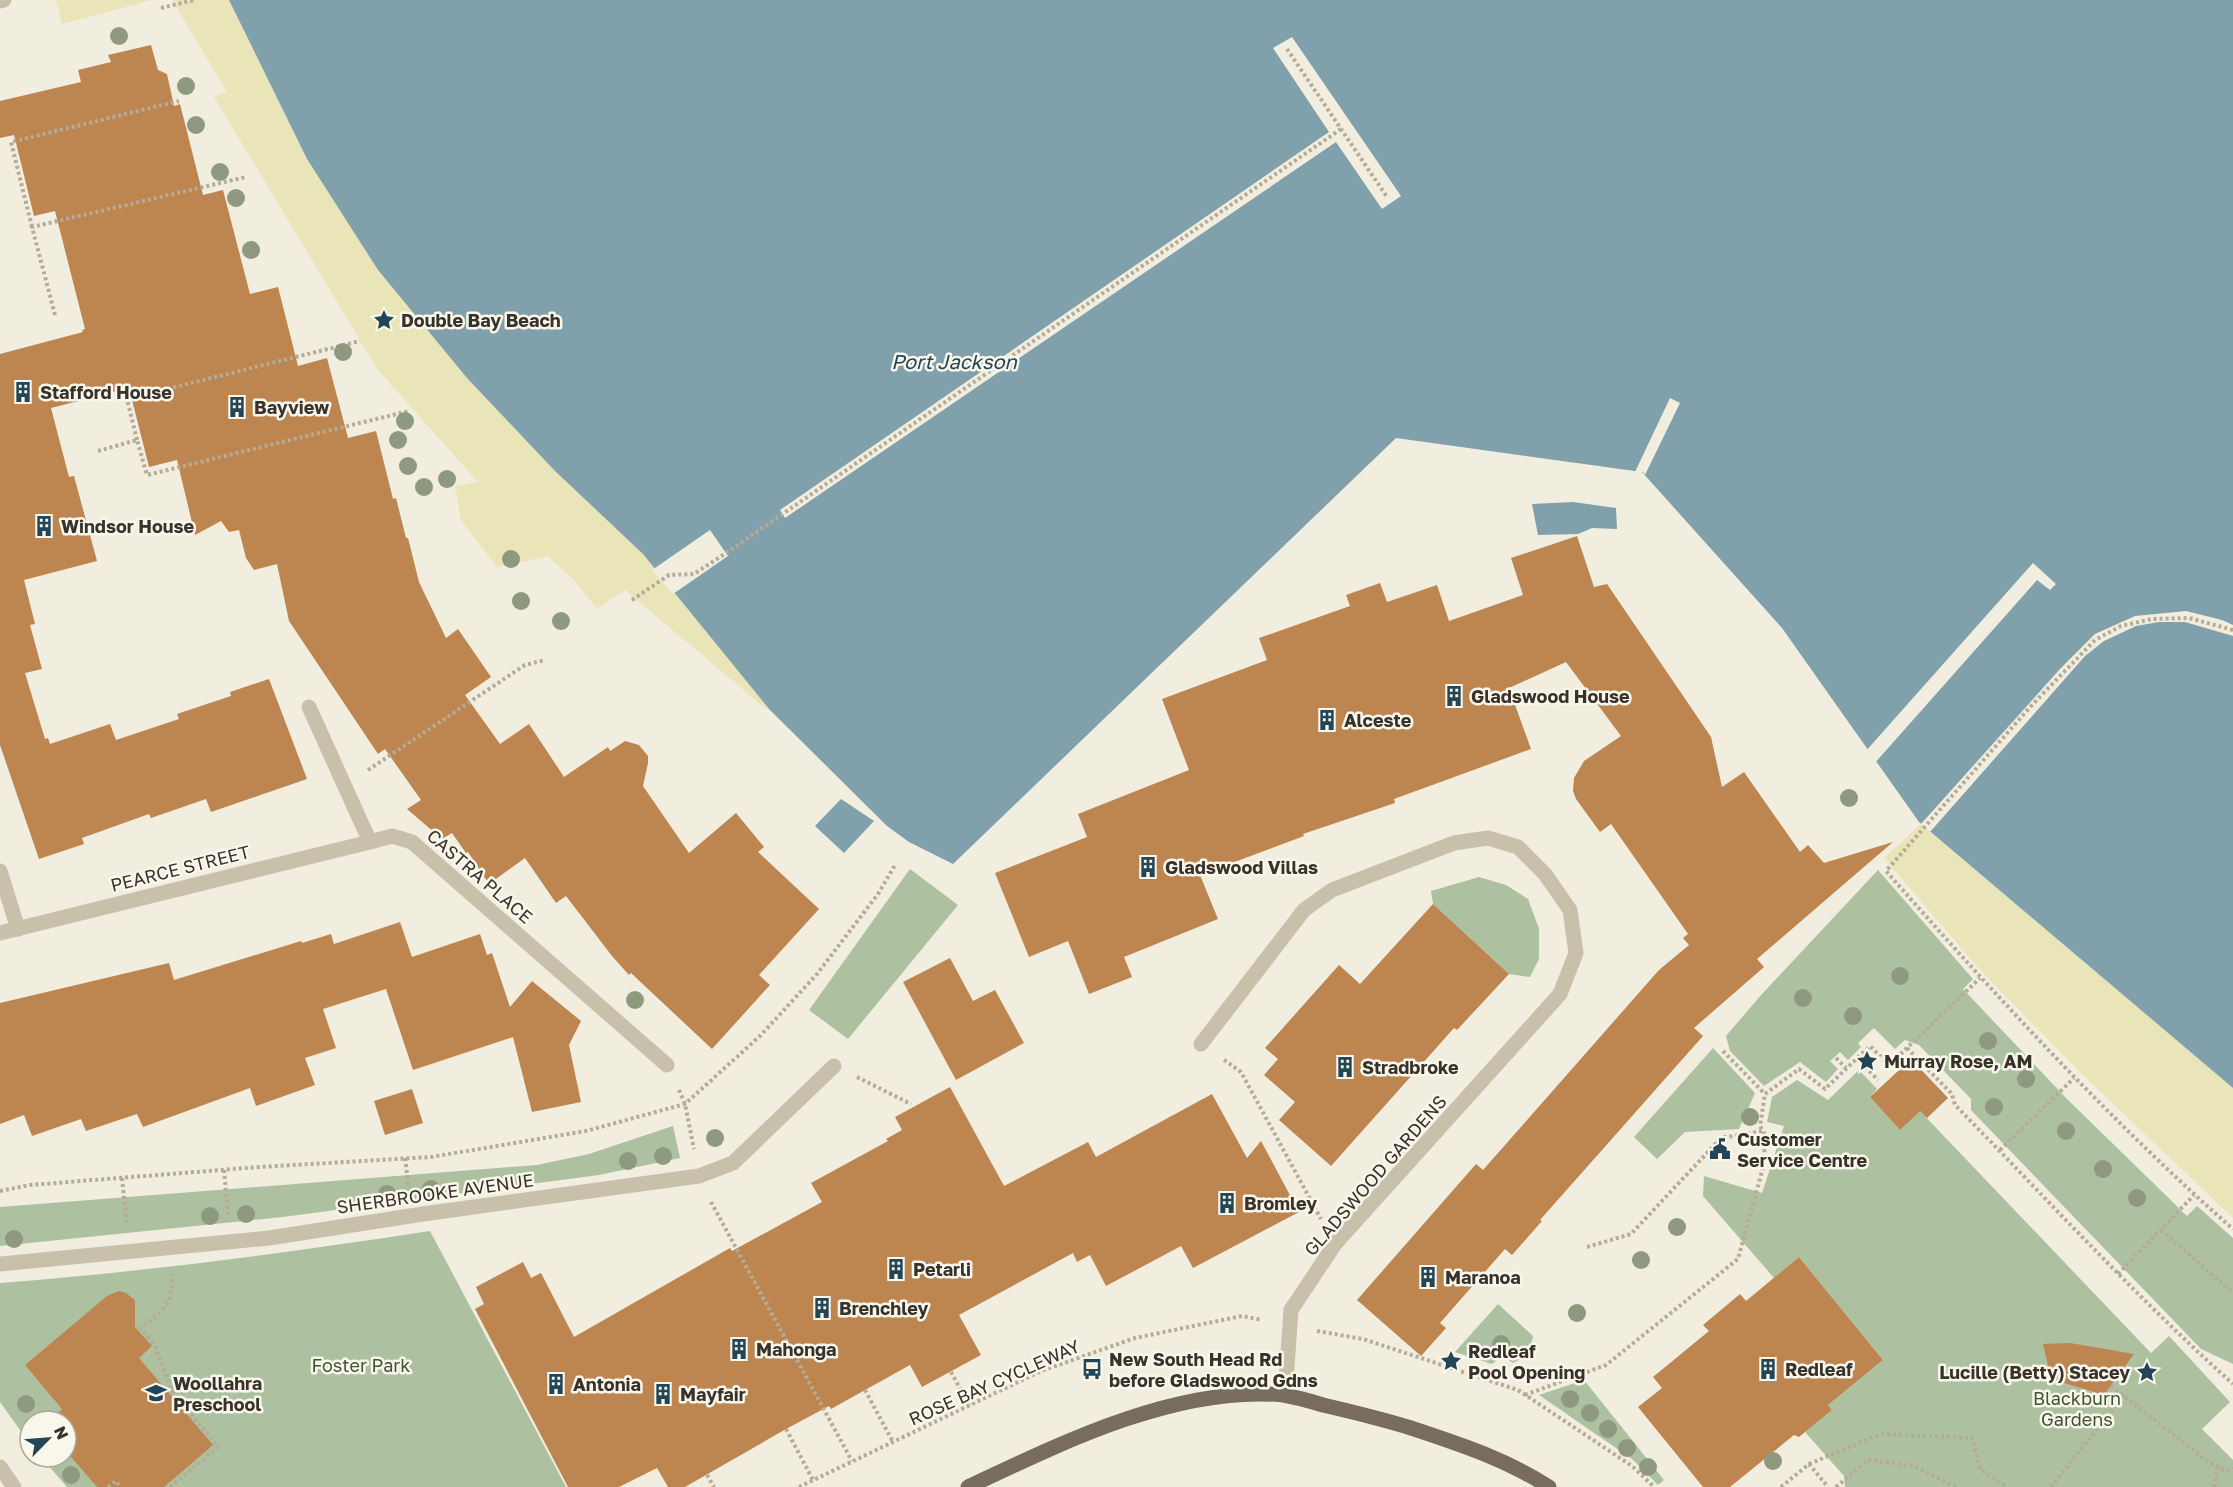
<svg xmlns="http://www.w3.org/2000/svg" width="2233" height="1487" viewBox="0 0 2233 1487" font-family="'Golos Text',sans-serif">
	<rect width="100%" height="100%" fill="#f1eddf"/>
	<g fill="#adc0a0">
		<polygon points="910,869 958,905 848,1039 809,1010"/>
		<polygon points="1878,870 1973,979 1963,989 2067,1099 2187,1216 2197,1206 2233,1238 2233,1364 2201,1349 1971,1110 1971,1099 1919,1045 1905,1040 1895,1049 1874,1028 1858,1043 1861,1047 1848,1060 1840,1052 1830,1061 1838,1069 1826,1082 1800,1062 1764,1086 1730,1051 1726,1036 1762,994"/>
		<polygon points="1479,877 1506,885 1528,899 1539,929 1539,959 1530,977 1509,974 1433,904 1431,891"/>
		<polygon points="1713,1048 1755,1093 1739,1129 1685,1132 1657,1159 1634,1137"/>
		<polygon points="1859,1070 1877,1089 1870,1097 1900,1130 1919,1110 2151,1353 2169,1336 2230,1402 2202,1429 2233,1460 2233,1487 1845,1487 1844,1476 1805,1432 1832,1410 1828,1405 1883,1360 1799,1257 1774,1278 1703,1196 1704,1176 1762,1193 1784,1126 1767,1122 1772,1097 1797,1080 1828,1100"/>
		<polygon points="673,1126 680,1158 599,1175 283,1217 0,1246 0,1207 537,1165 589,1154"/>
		<path d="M430 1231 566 1487H67L41 1457H66V1421H30V1444L0 1402V1283C144 1272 287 1253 430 1231Z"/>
		<path d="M1498 1304 1533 1336C1530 1351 1527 1356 1513 1363L1502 1356 1492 1364 1455 1352Z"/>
		<polygon points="1584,1380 1664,1480 1658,1485 1632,1459 1539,1395"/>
	</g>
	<g fill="#eae5b9">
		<polygon points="56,0 152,0 62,24"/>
		<polygon points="172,0 229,0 307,159 378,270 555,471 643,554 770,710 765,708 625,590 597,609 574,580 548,556 497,567 461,520 455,486 478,482 378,370 214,97 227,92"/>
		<polygon points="1921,824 2233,1088 2233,1218 2082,1074 1981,971 1884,858"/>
	</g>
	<g fill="#80a0ac">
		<polygon points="229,0 2233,0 2233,1088 1919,822 1782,628 1642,472 1396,438 953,864 909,842 887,826 770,710 643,554 555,471 467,378 378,270 307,159"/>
		<polygon points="1573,502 1616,508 1617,529 1592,528 1578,534 1538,535 1532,504"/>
		<polygon points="841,799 874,821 844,853 815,826"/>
	</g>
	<g fill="#f1eddf">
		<polygon points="1292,37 1401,196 1382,209 1336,142 785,518 780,510 1329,132 1273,48"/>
		<polygon points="1670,398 1680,403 1645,475 1643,472 1635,472"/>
		<polygon points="710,530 728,556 673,594 652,570"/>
		<polygon points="2033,563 2056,584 2050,590 2037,580 1874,764 1865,752"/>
		<polygon points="2186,611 2222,620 2233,625 2233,636 2185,622 2159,622 2136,626 2104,641 2085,656 1930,832 1921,824 2060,669 2095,634 2135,616"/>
	</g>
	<g fill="#bd8651">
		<polygon points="151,45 158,70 167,74 174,106 180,104 203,195 223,190 250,294 278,287 298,366 327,358 348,438 376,431 393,499 396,498 406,538 408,538 419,582 446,638 458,629 491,677 465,695 500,744 529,724 564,777 608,747 610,751 625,741 639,745 648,756 648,763 643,786 689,853 736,813 764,847 758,852 819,909 759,975 770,985 712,1049 631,973 629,975 612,956 566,896 556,903 525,858 489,884 468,852 466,853 452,833 442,839 407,809 421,800 385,749 378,754 289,621 277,564 254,570 246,558 239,530 229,532 221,521 195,535 177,460 149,467 129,388 51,408 69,477 74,476 97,561 24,580 35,624 30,625 42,669 25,673 45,739 48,738 50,744 110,724 116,740 179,719 177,714 231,696 230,692 269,679 307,779 211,812 206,799 151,818 149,814 82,838 84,844 39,859 0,745 0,354 83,332 82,330 85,329 55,211 34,216 14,135 0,138 0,101 81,82 78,70 111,62 108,55"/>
		<polygon points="1577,536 1594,587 1607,584 1711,737 1722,787 1744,772 1800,852 1808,845 1824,863 1893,842 1757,959 1764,967 1694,1028 1703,1036 1540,1220 1542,1221 1512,1255 1505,1249 1440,1323 1446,1328 1421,1356 1357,1300 1476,1164 1483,1170 1659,970 1689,945 1683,938 1688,934 1611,824 1600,832 1576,799 1573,791 1574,778 1584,761 1621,736 1566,662 1509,688 1531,749 1394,799 1395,803 1303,834 1304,836 1200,875 1218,919 1124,957 1132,977 1089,994 1068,941 1029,957 995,873 1087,837 1078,814 1189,770 1162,699 1267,660 1259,638 1350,606 1346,595 1380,583 1387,602 1437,585 1449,621 1523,595 1511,558"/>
		<polygon points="1433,904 1509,974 1457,1030 1454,1028 1331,1166 1279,1120 1295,1102 1264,1075 1278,1059 1265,1048 1339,965 1360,984"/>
		<polygon points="400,922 412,957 480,934 487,955 492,953 510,1007 532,981 581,1021 569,1045 581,1102 532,1112 513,1037 413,1070 386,989 323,1009 336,1048 305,1058 315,1085 256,1106 250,1088 143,1127 137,1114 86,1131 81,1119 32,1136 24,1115 0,1124 0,1003 169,963 174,980 301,941 302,943 331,934 334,944"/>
		<polygon points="950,958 973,1001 995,990 1024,1043 956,1080 903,982"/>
		<polygon points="1911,1059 1948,1098 1927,1118 1920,1111 1900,1130 1870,1097"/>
		<polygon points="950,1087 1004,1186 1088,1142 1096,1157 1212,1094 1247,1158 1261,1141 1299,1212 1193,1268 1181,1246 1106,1286 1090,1255 1077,1262 1073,1253 959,1315 981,1355 922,1387 910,1365 831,1409 829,1406 786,1429 685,1487 668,1487 657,1468 619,1487 568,1487 475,1309 484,1304 476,1287 523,1262 531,1278 541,1273 574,1337 730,1248 732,1251 822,1202 811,1183 888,1141 886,1139 902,1130 895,1117"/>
		<polygon points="412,1089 423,1123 385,1135 374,1101"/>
		<polygon points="1799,1257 1883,1360 1828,1405 1832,1410 1799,1437 1794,1435 1730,1487 1703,1487 1638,1407 1662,1388 1653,1377 1709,1331 1703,1325 1740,1294 1746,1301"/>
		<polygon points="119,1291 126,1293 135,1300 135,1327 152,1346 139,1358 213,1445 164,1487 97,1487 66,1451 66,1421 49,1421 62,1409 25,1365 107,1296"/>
		<polygon points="2070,1343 2134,1354 2104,1395 2051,1379 2043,1344"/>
	</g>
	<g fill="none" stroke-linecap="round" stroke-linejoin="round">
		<g stroke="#b5ab96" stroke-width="4" stroke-dasharray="3 3" stroke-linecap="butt">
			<polyline points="161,8 194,0"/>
			<polyline points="1287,49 1387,197"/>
			<polyline points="32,227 11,142 179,101"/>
			<polyline points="55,315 32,227 246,177"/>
			<polyline points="137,440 127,399 360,341"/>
			<polyline points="98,451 137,440 147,475 409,411"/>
			<polyline points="632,600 669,575 694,574 726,553 1341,129"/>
			<path d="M2233 630 2189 618 2152 619 2121 626 2095 640 2031 706 1886 871C1996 996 2108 1119 2233 1229"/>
			<polyline points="368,770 525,665 545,660"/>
			<path d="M1907 1048 1952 1094 1955 1105C2047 1199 2135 1296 2233 1384"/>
			<polyline points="1723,1051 1765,1094"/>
			<polyline points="1836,1058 1846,1068"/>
			<polyline points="1857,1058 1878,1080"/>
			<polyline points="1224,1060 1241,1072 1321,1219"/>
			<polyline points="857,1077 911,1104"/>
			<polyline points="679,1090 685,1104 694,1149"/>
			<polyline points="2000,1150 2074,1078"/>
			<polyline points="405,1158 409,1188"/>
			<polyline points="224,1170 228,1214"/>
			<polyline points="122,1178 127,1225"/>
			<polyline points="0,1191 30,1185 259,1167 431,1157 586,1131 685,1104 760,1036 817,974 878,894 895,865"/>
			<polyline points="711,1202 852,1461"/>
			<polyline points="2161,1230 2233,1293"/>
			<polyline points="1587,1247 1631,1234 1721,1138 1763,1131"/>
			<polyline points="2118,1274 2194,1195"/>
			<polyline points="1317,1331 1363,1339 1518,1390 1632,1466 1654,1487"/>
			<polyline points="951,1372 969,1405"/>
			<polyline points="2111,1386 2210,1463 2227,1471 2233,1469"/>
			<polyline points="865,1390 893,1442"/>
			<polyline points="1525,1395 1606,1365 1738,1259 1764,1164 1765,1135 1760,1126 1765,1094 1799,1069 1825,1089 1870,1046 1889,1065 1980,978"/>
			<polyline points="786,1429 813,1480"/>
			<polyline points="1809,1464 1881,1434 1972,1438 1980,1469 2007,1487"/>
			<polyline points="707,1475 714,1487"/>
			<polyline points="108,1487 116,1481 120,1487"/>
			<path d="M170 1487 218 1447 172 1391 155 1346 141 1328C161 1311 175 1305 171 1275"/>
			<polyline points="799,1487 1041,1371 1135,1338 1242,1316 1262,1320"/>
			<polyline points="1781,1487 1809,1464 1828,1487"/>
			<polyline points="1836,1487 1868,1460 1914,1466 1957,1487"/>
			<polyline points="2051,1487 2124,1395"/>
			<polyline points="2214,1487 2218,1467"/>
		</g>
		<g stroke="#c9c0ac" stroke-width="15">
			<polyline points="0,1 4,0"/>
			<polyline points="309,707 370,842 392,836 412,842 667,1065"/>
			<polyline points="0,871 18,929"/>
			<polyline points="0,933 370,842"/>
			<polyline points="1201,1044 1304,910 1332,890 1454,843 1488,838 1518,847 1545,874 1570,910 1576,953 1560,994 1335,1244 1291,1310 1285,1395"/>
			<polyline points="0,1264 269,1238 423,1214 699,1176 733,1163 834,1066"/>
			<polyline points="0,1467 14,1487"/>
		</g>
		<path stroke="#786c5d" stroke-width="15" d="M968 1487C1061 1443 1178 1385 1283 1395 1296 1397 1310 1401 1323 1405 1353 1412 1382 1419 1411 1428 1459 1444 1506 1459 1549 1487"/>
	</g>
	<g fill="#8f997f">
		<circle cx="119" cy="36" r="9"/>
		<circle cx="186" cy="86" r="9"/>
		<circle cx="196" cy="125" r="9"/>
		<circle cx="220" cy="172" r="9"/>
		<circle cx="236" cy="198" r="9"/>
		<circle cx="251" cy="250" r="9"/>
		<circle cx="343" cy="352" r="9"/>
		<circle cx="405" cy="421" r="9"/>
		<circle cx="398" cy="440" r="9"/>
		<circle cx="408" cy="466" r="9"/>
		<circle cx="447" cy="479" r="9"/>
		<circle cx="424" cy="487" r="9"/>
		<circle cx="511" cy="559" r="9"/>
		<circle cx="521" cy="601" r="9"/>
		<circle cx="561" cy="621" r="9"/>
		<circle cx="1849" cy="798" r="9"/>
		<circle cx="1900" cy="976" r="9"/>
		<circle cx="1803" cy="998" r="9"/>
		<circle cx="635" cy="1000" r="9"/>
		<circle cx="1853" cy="1016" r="9"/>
		<circle cx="1988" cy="1041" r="9"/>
		<circle cx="2026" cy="1079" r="9"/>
		<circle cx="1994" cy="1107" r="9"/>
		<circle cx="1750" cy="1117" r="9"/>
		<circle cx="2066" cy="1131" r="9"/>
		<circle cx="715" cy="1138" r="9"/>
		<circle cx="663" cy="1156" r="9"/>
		<circle cx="628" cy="1161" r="9"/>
		<circle cx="2103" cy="1169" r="9"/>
		<circle cx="431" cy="1189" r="9"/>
		<circle cx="387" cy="1194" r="9"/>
		<circle cx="2137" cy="1198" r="9"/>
		<circle cx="246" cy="1214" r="9"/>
		<circle cx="210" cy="1216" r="9"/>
		<circle cx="1677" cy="1227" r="9"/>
		<circle cx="14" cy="1239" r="9"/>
		<circle cx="1641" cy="1260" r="9"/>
		<circle cx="1577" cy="1313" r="9"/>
		<circle cx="1501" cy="1344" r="9"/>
		<circle cx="1570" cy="1399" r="9"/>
		<circle cx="26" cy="1404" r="9"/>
		<circle cx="1590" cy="1413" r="9"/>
		<circle cx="1608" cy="1429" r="9"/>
		<circle cx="1627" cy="1448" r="9"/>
		<circle cx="1773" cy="1461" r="9"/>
		<circle cx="1648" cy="1467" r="9"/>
		<circle cx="71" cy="1475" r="9"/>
	</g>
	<defs>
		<symbol id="sight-bare" viewBox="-9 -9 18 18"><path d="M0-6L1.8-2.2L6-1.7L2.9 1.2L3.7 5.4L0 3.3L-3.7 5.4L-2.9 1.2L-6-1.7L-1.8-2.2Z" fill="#224656" stroke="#f9f6ec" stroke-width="2.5" paint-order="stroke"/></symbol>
		<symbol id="building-bare" viewBox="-9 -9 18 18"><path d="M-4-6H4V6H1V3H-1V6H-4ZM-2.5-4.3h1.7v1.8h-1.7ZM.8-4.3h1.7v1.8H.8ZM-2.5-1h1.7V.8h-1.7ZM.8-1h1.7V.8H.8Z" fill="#224656" stroke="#f9f6ec" stroke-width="2.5" paint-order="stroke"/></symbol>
		<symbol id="civic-bare" viewBox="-9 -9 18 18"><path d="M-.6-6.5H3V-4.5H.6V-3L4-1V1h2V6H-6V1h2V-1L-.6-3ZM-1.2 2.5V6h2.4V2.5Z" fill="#224656" stroke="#f9f6ec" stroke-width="2.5" paint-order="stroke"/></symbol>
		<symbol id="bus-bare" viewBox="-9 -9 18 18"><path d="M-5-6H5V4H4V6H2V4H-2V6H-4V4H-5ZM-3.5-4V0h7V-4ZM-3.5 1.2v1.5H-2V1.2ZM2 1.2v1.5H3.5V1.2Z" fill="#224656" stroke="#f9f6ec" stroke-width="2.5" paint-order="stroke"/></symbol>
		<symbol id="school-bare" viewBox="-9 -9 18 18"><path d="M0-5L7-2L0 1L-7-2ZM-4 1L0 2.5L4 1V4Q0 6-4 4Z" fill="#224656" stroke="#f9f6ec" stroke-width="2.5" paint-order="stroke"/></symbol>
	</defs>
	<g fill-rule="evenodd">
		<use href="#sight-bare" x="369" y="305" width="30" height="30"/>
		<use href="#building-bare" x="8" y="377" width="30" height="30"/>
		<use href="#building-bare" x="222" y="392" width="30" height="30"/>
		<use href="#building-bare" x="29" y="511" width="30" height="30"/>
		<use href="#building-bare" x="1439" y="681" width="30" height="30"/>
		<use href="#building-bare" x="1312" y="705" width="30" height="30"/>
		<use href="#building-bare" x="1133" y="852" width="30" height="30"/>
		<use href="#sight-bare" x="1852" y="1046" width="30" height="30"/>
		<use href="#building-bare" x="1330" y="1052" width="30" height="30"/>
		<use href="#civic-bare" x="1705" y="1134" width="30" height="30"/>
		<use href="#building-bare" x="1212" y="1188" width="30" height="30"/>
		<use href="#building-bare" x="881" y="1254" width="30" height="30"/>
		<use href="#building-bare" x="1413" y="1262" width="30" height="30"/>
		<use href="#building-bare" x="807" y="1293" width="30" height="30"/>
		<use href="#building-bare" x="724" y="1334" width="30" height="30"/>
		<use href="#sight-bare" x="1436" y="1346" width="30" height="30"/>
		<use href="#bus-bare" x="1077" y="1354" width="30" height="30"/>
		<use href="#building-bare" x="1753" y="1354" width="30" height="30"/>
		<use href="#sight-bare" x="2132" y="1357" width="30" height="30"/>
		<use href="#building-bare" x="541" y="1369" width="30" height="30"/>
		<use href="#school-bare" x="141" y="1378" width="30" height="30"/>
		<use href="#building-bare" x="648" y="1379" width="30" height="30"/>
	</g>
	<g text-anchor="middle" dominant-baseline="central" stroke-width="5" stroke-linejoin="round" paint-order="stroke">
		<g font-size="18" font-weight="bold" fill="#37322a" stroke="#f9f6ec" text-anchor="start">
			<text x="401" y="320">Double Bay Beach</text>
			<text x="40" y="392">Stafford House</text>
			<text x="254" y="407">Bayview</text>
			<text x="61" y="526">Windsor House</text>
			<text x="1471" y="696">Gladswood House</text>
			<text x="1344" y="720">Alceste</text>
			<text x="1165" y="867">Gladswood Villas</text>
			<text x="1884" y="1061">Murray Rose, AM</text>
			<text x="1362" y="1067">Stradbroke</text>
			<text x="1737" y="1139">Customer<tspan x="1737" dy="21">Service Centre</tspan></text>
			<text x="1244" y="1203">Bromley</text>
			<text x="913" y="1269">Petarli</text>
			<text x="1445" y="1277">Maranoa</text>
			<text x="839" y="1308">Brenchley</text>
			<text x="756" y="1349">Mahonga</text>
			<text x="1468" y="1351">Redleaf<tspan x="1468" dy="21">Pool Opening</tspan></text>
			<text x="1109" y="1359">New South Head Rd<tspan x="1109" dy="21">before Gladswood Gdns</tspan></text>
			<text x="1785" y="1369">Redleaf</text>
			<text x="2130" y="1372" text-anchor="end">Lucille (Betty) Stacey</text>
			<text x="173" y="1383">Woollahra<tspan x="173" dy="21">Preschool</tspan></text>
			<text x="573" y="1384">Antonia</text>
			<text x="680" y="1394">Mayfair</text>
		</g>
		<g font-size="18" fill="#37322a" stroke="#f9f6ec">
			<text transform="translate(180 868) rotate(-14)">PEARCE STREET</text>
			<text transform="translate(480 876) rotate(41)">CASTRA PLACE</text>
			<text transform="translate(1375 1175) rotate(-49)">GLADSWOOD GARDENS</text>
			<text transform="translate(435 1193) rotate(-8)">SHERBROOKE AVENUE</text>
			<text transform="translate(994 1382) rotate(-24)">ROSE BAY CYCLEWAY</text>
		</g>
		<g font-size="18" fill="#3e5430" stroke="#f9f6ec">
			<text x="361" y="1365">Foster Park</text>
			<text x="2077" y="1398">Blackburn<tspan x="2077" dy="21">Gardens</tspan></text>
		</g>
		<g font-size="20" font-style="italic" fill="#224656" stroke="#f9f6ec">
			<text x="954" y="361">Port Jackson</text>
		</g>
	</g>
	<g transform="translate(48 1439) rotate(65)"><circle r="28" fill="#f9f6ec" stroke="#aba89e" stroke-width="1.5"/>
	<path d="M0-4.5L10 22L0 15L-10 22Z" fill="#224656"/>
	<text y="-9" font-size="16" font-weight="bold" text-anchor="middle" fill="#37322a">N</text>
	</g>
</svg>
